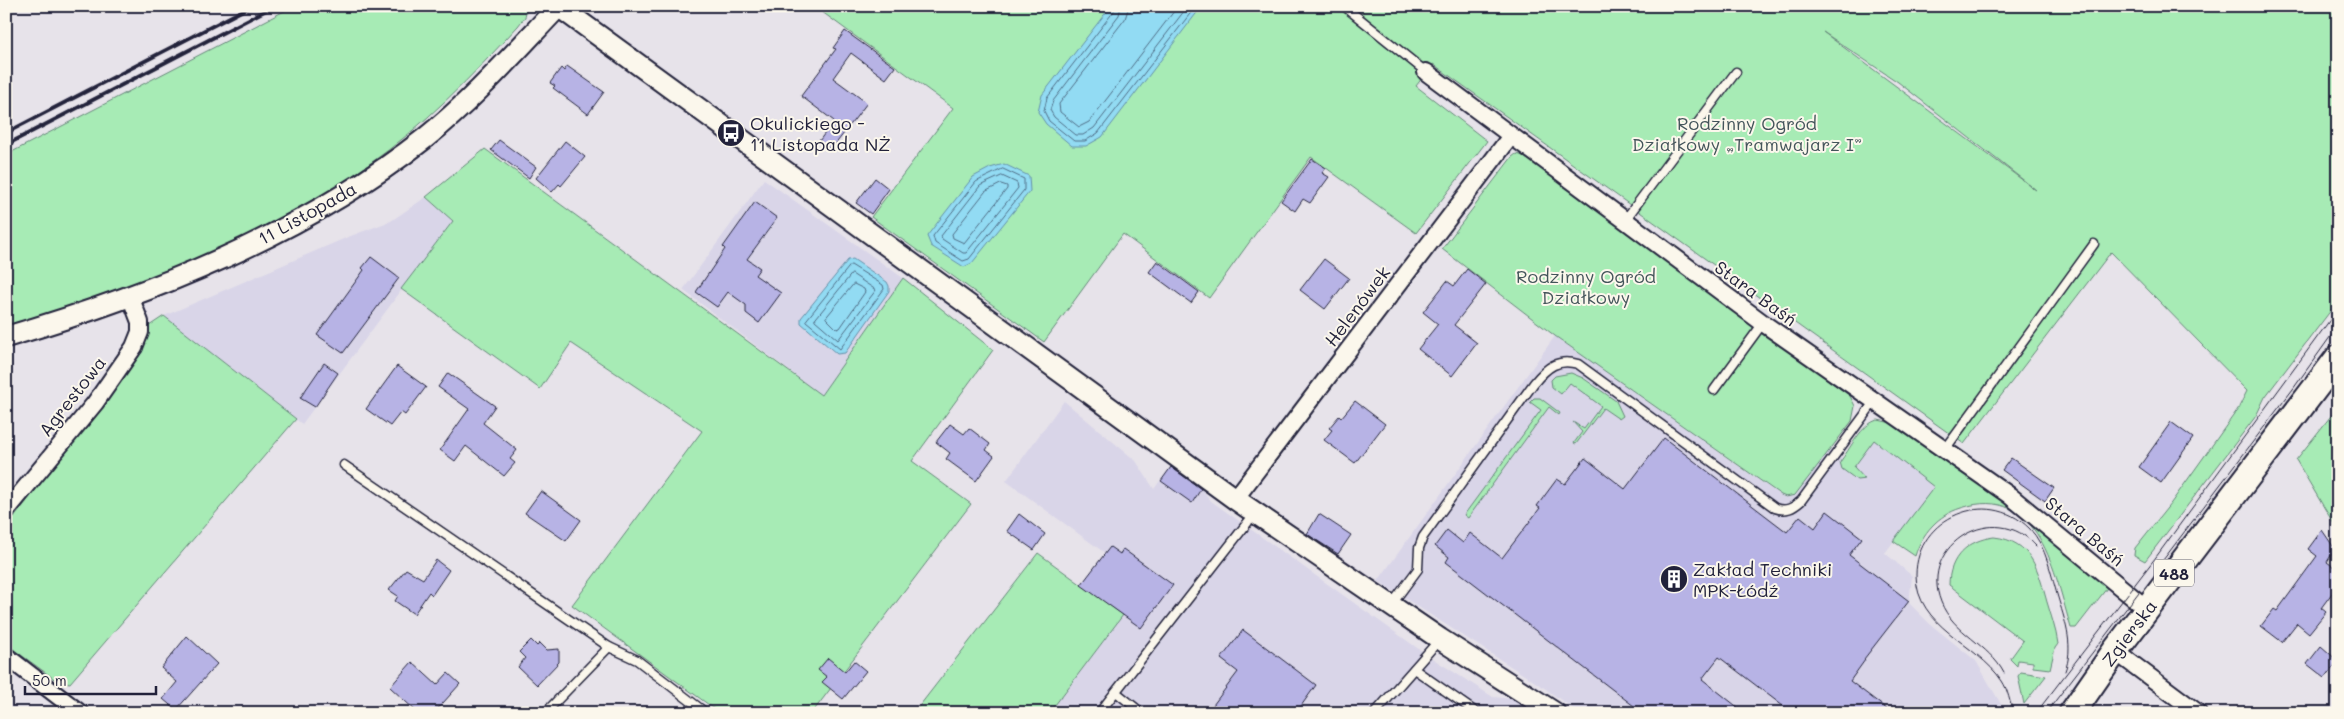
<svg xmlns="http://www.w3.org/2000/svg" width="2344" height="719" viewBox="0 0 2344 719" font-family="Mali,sans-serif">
	<rect width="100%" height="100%" fill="#e7e3ea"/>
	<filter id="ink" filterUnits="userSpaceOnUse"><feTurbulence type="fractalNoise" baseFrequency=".02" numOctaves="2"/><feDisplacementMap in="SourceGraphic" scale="10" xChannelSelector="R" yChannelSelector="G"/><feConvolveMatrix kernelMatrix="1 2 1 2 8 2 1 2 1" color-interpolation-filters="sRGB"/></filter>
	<g filter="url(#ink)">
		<g fill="#d9d5e8">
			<polygon points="764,179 903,278 821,395 683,290"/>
			<polygon points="426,197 453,221 302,424 164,316 348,237 391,221"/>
			<polygon points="1555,336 1780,495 1819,441 1853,466 1873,438 1935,486 1885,553 1912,576 1909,603 1930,624 1976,661 2006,713 1579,713 1543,687 1378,581"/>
			<polygon points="1064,401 1136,461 1154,489 1171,466 1201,488 1211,501 1427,655 1493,697 1514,699 1532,713 1049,713 1123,615 1081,585 1105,553 1006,481"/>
		</g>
		<g fill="#a7ebb5" stroke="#648678" fill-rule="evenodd">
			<path d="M294 6H527L525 17 518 26C472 76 424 126 368 165 260 242 131 287 6 327V155Z"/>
			<path d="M814 6H2338V301L2265 397 2256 416 2145 561 2134 555 2135 548 2171 503 2238 409 2247 391 2111 252 1964 444 1433 64 1416 86 1487 141 1416 233 1311 157 1209 298 1123 234 1044 342 871 217 953 108ZM1823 32 1898 82 2036 190Z"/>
			<polygon points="485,149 821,395 903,278 993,350 912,461 971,504 812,713 720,713 572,605 702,431 571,343 540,389 401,289 453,221 426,197"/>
			<polygon points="1516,154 1525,156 1850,396 1855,406 1852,421 1795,495 1786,497 1781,495 1555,336 1442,249 1512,157"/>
			<polygon points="164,316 296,419 70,683 57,681 6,644 6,528 143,351 146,328"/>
			<polygon points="1571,373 1583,378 1616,401 1623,416 1619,419 1603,408 1576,444 1574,443 1582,432 1573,422 1584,429 1601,406 1570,383 1561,394 1552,387 1551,380 1555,376"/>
			<polygon points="1540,398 1560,413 1559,415 1549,407 1468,518 1464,515 1541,410 1530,402 1534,398"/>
			<polygon points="2338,407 2338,531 2296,460"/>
			<path d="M1878 420 1892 423 2027 518 2102 582 2107 588 2076 628H2071C2055 575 2040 482 1961 508 1938 515 1922 533 1915 556L1893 541 1934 487 1874 440 1854 467 1865 479 1857 480 1842 469 1840 462C1850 449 1862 423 1878 420Z"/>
			<path d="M1994 537C2032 541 2038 570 2047 602 2051 616 2056 629 2058 644L2055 648 2050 669 2033 667V662L2018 660 2017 666 2010 659 2023 641 1949 585C1949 557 1968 540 1994 537Z"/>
			<polygon points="1038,553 1123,615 1049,713 914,713"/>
			<polygon points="2021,672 2046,676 2024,704 2018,676"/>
		</g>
		<g fill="#92dbf3" stroke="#6591a9">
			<polygon points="1111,6 1202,6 1102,137 1086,146 1072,146 1046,124 1038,112 1042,95"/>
			<polygon points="1004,164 1029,176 1030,191 972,263 964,267 931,246 927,236 973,177 990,168"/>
			<polygon points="853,259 887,282 889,286 889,291 845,353 837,354 801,323 801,318 848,260"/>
		</g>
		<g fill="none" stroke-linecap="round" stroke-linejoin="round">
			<g stroke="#4f6c85" stroke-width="1">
				<polyline points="1115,6 1114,11 1047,98 1044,111 1049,121 1074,141 1085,141 1098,133 1196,6"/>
				<polyline points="1121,6 1119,15 1053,101 1050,110 1054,117 1076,135 1083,135 1094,128 1188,6"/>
				<polyline points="1129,6 1125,19 1059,104 1060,112 1079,127 1089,122 1178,6"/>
				<polygon points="1003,169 1024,179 1024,190 969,259 963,261 935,243 933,236 976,182"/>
				<polygon points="1002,176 1017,183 1018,188 966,253 963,253 942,239 941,236 980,186"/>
				<polygon points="1001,184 1007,186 1007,189 964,243 953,238 952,234 985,192"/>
				<polygon points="851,265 883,285 884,289 840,349 806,321"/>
				<polygon points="852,274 876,290 838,340 815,320"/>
				<polygon points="854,284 864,289 865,292 840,328 837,329 826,318"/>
			</g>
		</g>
		<g fill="#b7b3e5" stroke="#22223b">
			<polygon points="845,31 895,67 886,79 851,53 833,78 867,103 831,150 819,141 834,121 801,96 836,49 833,48"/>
			<polygon points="567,66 604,92 588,114 553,88 555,86 550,83 561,68 564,71"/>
			<polygon points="499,140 536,167 529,178 491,150"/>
			<polygon points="565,141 585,157 561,186 559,184 552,192 536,178"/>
			<polygon points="1312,159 1326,168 1322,173 1329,177 1310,203 1303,199 1295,211 1281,201"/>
			<polygon points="875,178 889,189 871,214 856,203"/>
			<polygon points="755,202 777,218 747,259 760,268 755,275 781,293 759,323 746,313 746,305 728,292 717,307 696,292 725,249 723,247"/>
			<polygon points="371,257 399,278 343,353 317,335 364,270 362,268"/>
			<polygon points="1324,259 1349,278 1325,309 1300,290"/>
			<polygon points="1157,261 1199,292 1191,303 1149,272"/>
			<polygon points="1467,269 1486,284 1454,325 1477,343 1452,376 1418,349 1438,324 1423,312 1447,281 1454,286"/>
			<polygon points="324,363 338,373 315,407 300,398"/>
			<polygon points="397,366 426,387 405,415 401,412 390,426 366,409"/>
			<polygon points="448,373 495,406 483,423 517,450 510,459 515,463 504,476 466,446 455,461 440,450 469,409 438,387"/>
			<polygon points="1355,401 1385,424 1355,463 1324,440 1332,430 1329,428 1339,416 1341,418"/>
			<polygon points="2171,422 2193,438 2161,483 2139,467"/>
			<polygon points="950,424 964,434 969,428 990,444 986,450 994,456 976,481 946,459 950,453 936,442"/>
			<polygon points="1664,438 1787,532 1800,516 1815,528 1827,511 1862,538 1849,555 1909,601 1864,659 1865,660 1850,681 1892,713 1792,713 1719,657 1702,679 1745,713 1643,713 1446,562 1449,557 1435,546 1447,530 1463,543 1470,533 1502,558 1540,508 1537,506 1557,479 1565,484 1585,458 1625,489"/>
			<polygon points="2011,458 2054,488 2045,501 2002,470"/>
			<polygon points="1171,467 1201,489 1192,503 1161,481"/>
			<polygon points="541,491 581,520 566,541 525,513"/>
			<polygon points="1019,514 1045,534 1034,550 1007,531"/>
			<polygon points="1319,514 1351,535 1338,554 1307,534"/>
			<polygon points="2322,530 2335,549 2327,562 2338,570 2338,585 2321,608 2326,612 2309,633 2297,623 2282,642 2261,626 2274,609 2277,611 2317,556 2308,549"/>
			<polygon points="1110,547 1120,554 1123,549 1173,585 1141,628 1081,585"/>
			<polygon points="436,560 449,570 432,595 429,592 414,614 395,601 398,596 389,590 406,569 423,579"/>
			<polygon points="1243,630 1316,685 1296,713 1207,713 1238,672 1221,659"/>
			<polygon points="187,636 217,664 176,710 163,699 177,682 161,668"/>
			<polygon points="531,640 537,646 540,643 547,650 559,649 559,662 537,685 518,667 525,658 519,652"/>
			<polygon points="2321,646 2338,661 2325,678 2307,664"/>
			<polygon points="828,658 845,672 854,661 866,671 843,699 822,682 827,677 818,670"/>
			<polygon points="412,662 437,685 448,673 460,684 434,713 418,713 390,687"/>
		</g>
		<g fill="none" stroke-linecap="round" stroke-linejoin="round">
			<defs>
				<g id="service">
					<polyline points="1344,6 1426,72"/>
					<polyline points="1625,220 1736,72"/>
					<polyline points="1714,390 1763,323"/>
					<polyline points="1944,451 2094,244"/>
					<polyline points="344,465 609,647 637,660 706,713"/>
					<path d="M1392 604 1418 569 1419 548 1423 537 1534 383C1547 367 1558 358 1578 364L1775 508C1786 512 1793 508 1801 501L1874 402"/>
					<polyline points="1414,669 1477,713"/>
					<polyline points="1116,692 1142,713"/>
					<polyline points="545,713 609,647"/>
					<polyline points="1099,713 1248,522"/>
					<polyline points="1375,713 1440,639"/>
				</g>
				<g id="minor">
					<polyline points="1426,72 1763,323 2009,495 2147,609"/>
					<polyline points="1235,499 1511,136"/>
					<polyline points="6,511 95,403 134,347 140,332 140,322 130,296"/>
					<polyline points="2115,651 2198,713"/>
					<polyline points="6,656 80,713"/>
				</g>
				<g id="tertiary">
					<polyline points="558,6 1235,499 1440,639 1555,713"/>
					<path d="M6 337C152 294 303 234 424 139 473 100 515 52 558 7"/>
				</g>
				<polyline id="primary" points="2072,713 2115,651 2338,358"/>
			</defs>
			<use href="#service" stroke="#22223b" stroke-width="11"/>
			<use href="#minor" stroke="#22223b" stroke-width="20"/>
			<use href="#tertiary" stroke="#22223b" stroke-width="24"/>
			<use href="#primary" stroke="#22223b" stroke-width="29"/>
			<use href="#service" stroke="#fbf7ec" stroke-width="8"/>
			<use href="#minor" stroke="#fbf7ec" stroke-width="16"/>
			<use href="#tertiary" stroke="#fbf7ec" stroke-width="20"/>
			<use href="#primary" stroke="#fbf7ec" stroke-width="25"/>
			<g stroke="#22223b" stroke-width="1">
				<polyline points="2157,568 2293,389 2338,326"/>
				<path d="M2004 673C1989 644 1953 633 1941 602 1918 544 1996 499 2036 546"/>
				<path d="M2013 713C2010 702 2008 690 2002 681 1977 643 1916 627 1916 575 1916 517 1988 487 2029 528 2047 546 2051 576 2059 601 2066 624 2074 647 2065 671"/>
				<polyline points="2036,713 2156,557 2338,309"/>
				<polyline points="2046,713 2139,592"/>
			</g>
			<g stroke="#22223b" stroke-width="4">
				<polyline points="6,133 251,6"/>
				<polyline points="6,145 274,6"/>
			</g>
		</g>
	</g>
	<defs>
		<symbol id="bus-disc" viewBox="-11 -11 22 22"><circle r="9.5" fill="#22223b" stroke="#fbf7ec"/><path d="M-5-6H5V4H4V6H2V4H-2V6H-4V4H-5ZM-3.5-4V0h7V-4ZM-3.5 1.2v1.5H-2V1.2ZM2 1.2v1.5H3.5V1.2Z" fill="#fff"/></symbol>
		<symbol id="building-disc" viewBox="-11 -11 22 22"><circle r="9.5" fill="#22223b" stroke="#fbf7ec"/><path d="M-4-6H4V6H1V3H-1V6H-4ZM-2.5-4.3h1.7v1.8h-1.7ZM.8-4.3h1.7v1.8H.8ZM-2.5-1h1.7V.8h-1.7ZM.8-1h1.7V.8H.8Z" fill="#fff"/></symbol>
	</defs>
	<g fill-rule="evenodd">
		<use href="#bus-disc" x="715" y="117" width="32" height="32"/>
		<use href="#building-disc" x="1658" y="563" width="32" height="32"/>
	</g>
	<g text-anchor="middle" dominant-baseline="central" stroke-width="4" stroke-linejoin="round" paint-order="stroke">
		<rect fill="#fbf7ec" stroke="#636270" stroke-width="1" x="2154" y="559.5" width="40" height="27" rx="4"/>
		<g font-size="16" font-weight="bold" fill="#22223b">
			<text x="2174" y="573">488</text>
		</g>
		<g font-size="18" fill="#22223b" stroke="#fbf7ec" text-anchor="start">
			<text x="750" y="123">Okulickiego -<tspan x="750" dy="21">11 Listopada NŻ</tspan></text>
			<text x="1693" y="569">Zakład Techniki<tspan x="1693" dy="21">MPK-Łódź</tspan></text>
		</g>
		<g font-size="18" fill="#43545a" stroke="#fbf7ec">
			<text x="1747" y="123">Rodzinny Ogród<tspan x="1747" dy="21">Działkowy „Tramwajarz I”</tspan></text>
			<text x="1586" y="276">Rodzinny Ogród<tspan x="1586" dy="21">Działkowy</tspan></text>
		</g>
		<g font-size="18" fill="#22223b" stroke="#fbf7ec">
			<text transform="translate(307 213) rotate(-29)">11 Listopada</text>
			<text transform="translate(1756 293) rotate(36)">Stara Baśń</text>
			<text transform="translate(1357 306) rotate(-53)">Helenówek</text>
			<text transform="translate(72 396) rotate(-52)">Agrestowa</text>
			<text transform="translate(2085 531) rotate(40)">Stara Baśń</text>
			<text transform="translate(2129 633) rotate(-53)">Zgierska</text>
		</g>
	</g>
	<rect width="2344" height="719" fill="none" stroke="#fbf7ec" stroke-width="25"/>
	<rect x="12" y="12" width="2319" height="694" fill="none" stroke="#22223b" stroke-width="2" filter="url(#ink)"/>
	<path d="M25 686v8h131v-8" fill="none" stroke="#22223b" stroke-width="2.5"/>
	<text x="32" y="686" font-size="15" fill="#22223b" stroke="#fbf7ec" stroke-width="4" paint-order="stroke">50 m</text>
</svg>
